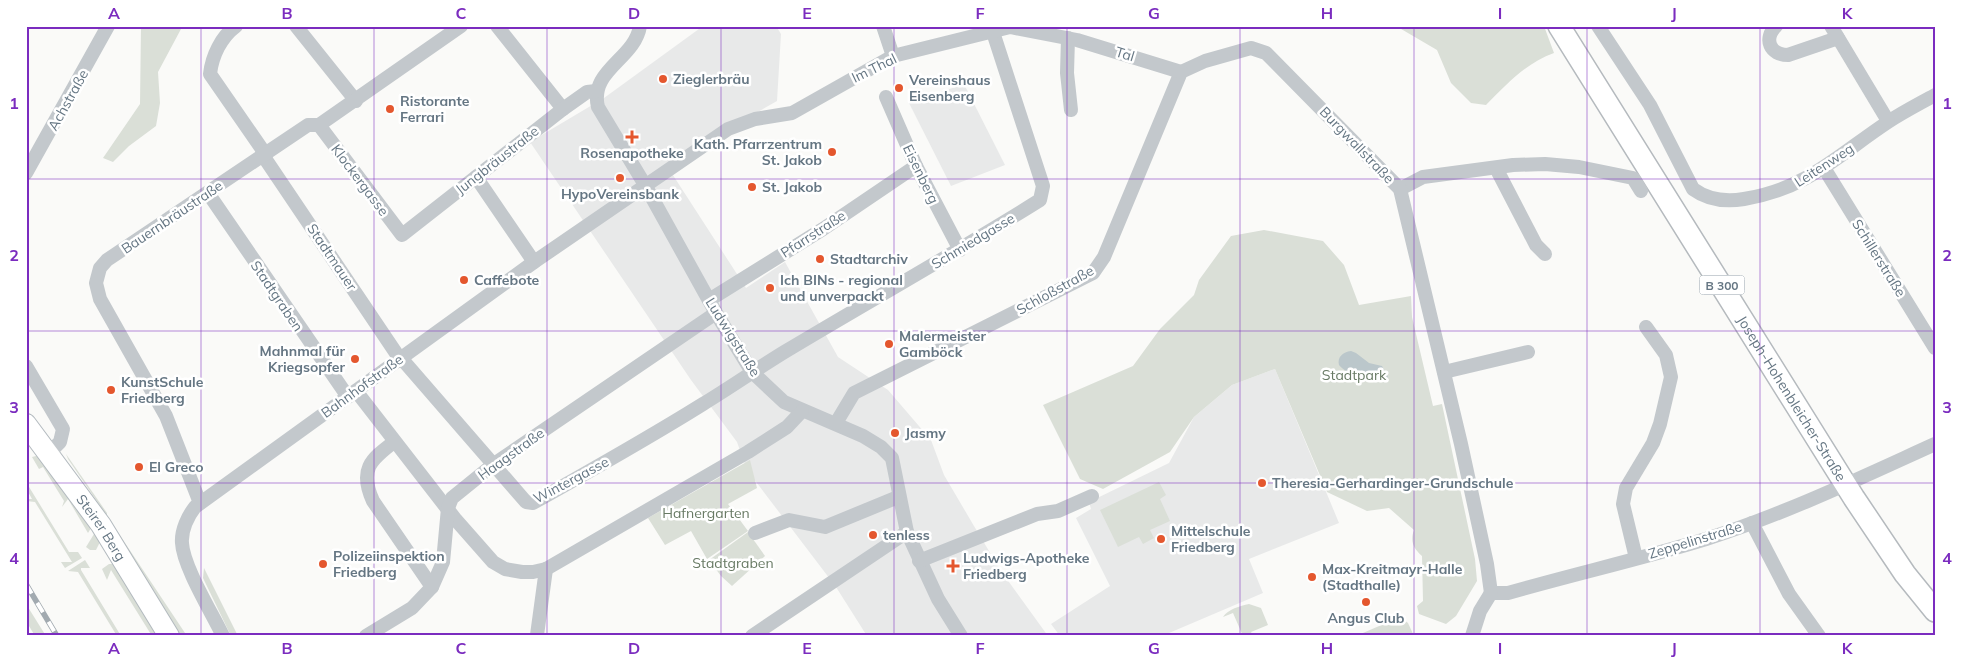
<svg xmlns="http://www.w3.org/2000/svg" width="1961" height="662" viewBox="0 0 1961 662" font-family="Mulish,sans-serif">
	<rect width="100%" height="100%" fill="#fafaf8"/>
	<g fill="#e8e9e9">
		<polygon points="703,26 776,26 781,34 777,101 728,129 669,169 746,288 785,262 838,357 888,390 931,440 944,475 974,526 1001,571 1048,636 867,636 836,587 747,470 737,442 691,380 530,142 604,98"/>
		<polygon points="964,84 1005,165 951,186 909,103"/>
		<polygon points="1275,369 1339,523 1249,559 1263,593 1162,636 1060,636 1051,624 1110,586 1076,518 1091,509 1089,502 1169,463 1194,417 1232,385"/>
	</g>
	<g fill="#dadfd7">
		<polygon points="141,26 180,26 181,29 158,72 160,103 156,126 129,146 113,162 103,158 140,104"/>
		<path d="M1396 26H1544L1554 53C1526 63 1507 84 1486 105L1471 103 1451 83 1437 50Z"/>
		<path d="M1264 230 1323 241 1344 265 1359 305 1411 296 1412 317 1433 406 1442 404 1475 559 1477 581 1456 616 1446 624 1419 614 1417 606 1423 601 1422 556C1413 548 1410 541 1414 530L1389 508 1367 511 1327 492 1275 369 1232 385 1194 417 1170 452 1103 489 1080 479 1043 405 1133 366 1160 329 1194 295 1199 280 1231 236Z"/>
		<polygon points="66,454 107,513 107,516 68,459"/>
		<polygon points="36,456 40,457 91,528 88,533 68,499 62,507 64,501 43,467 39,469 32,457"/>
		<polygon points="750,460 757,488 728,504 748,531 707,559 691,531 665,545 648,518"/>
		<polygon points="26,482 69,552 78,552 82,558 65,568 61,562 72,562 35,502 26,501 26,499 32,499 26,488"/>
		<polygon points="1159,482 1166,495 1160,499 1170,521 1150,530 1154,538 1143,544 1139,537 1118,547 1100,510"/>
		<polygon points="113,525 187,636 181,636"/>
		<polygon points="748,532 765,556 732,586 721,576 709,560"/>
		<polygon points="94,534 100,542 96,550 90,550 86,547"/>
		<polygon points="85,560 90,568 81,568 81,570 121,636 117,636 78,572 68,571"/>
		<polygon points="109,564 113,564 157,636 152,636 111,570 107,580 102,569"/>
		<polygon points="204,568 238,636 231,636 203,578"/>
		<polygon points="26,604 46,636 35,636 26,621"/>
		<path d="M1249 604 1261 608 1268 625 1251 632 1253 636H1243L1233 613 1223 617C1228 609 1240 606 1249 604Z"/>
		<polygon points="1400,617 1408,623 1414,636 1356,636"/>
	</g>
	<path fill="#bbc7cb" d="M1351 351 1356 353 1369 363 1382 366 1388 377C1379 384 1345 374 1339 365 1337 357 1343 352 1351 351Z"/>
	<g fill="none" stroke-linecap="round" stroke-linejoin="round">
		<defs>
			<g id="secondary">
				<path id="s1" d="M26 424 101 525 169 636"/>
			</g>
			<g id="primary">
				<path id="s2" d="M1559 26 1854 498 1905 574 1935 611"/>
			</g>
		</defs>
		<use href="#secondary" stroke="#b3babf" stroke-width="22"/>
		<use href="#primary" stroke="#b5babe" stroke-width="24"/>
		<g stroke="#c3c8cc" stroke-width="14">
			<path d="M236 26C221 37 212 56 210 74L266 155"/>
			<polyline points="296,26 356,101"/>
			<polyline points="497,26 563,109"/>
			<path d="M640 26C635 59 589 70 598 107L645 185 716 313 752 372 784 402 863 436 881 447 892 458 907 532 938 599 961 636"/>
			<polyline points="883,26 893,56"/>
			<path d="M1598 26 1650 105 1693 189C1708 200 1726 202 1744 199 1807 189 1838 155 1888 122 1903 112 1919 104 1935 95"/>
			<path d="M1776 26C1763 39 1770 55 1788 55L1838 38"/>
			<polyline points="1831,26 1888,121"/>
			<polyline points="1068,38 1067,73 1071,110"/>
			<polyline points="886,97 916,166 960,250"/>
			<polyline points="319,125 402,235 563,109 587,92 596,91"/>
			<polyline points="264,157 400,359"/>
			<polyline points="1496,168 1536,245 1545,254"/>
			<polyline points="1824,168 1935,348"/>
			<polyline points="26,173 108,26"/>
			<polyline points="476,177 534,262"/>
			<polyline points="1400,189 1423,177 1513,165 1545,164 1579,167 1633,178 1641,191"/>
			<polyline points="208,193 348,397"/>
			<polyline points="709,300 823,229 916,166"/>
			<path d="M401 358 526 502 533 503C590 471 647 439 703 404 731 387 758 368 786 351 871 300 957 252 1040 200L1043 186 991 26"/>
			<polyline points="26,366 63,429 60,442 49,453"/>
			<polyline points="1444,372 1528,352"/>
			<polyline points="356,391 456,520 493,562 505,569 522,572 533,572 546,569 748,452 787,427 802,411"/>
			<polyline points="836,423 854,393 1093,273 1104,257 1181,72 1205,61 1251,48 1266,53 1400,189 1461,444 1487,564 1491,593"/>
			<path d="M394 442C370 460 359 470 373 501L432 587"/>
			<polyline points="200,503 166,416 100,299 96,283 100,268 107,260 308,125 319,125 461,26"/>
			<polyline points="1752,523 1789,594 1819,636"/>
			<polyline points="755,533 789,520 825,527 898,497"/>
			<polyline points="1636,558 1623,504 1626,488 1653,443 1660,424 1671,377 1666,355 1646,327"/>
			<polyline points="919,561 1037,514 1058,511 1092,496"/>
			<path d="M1491 593H1508C1574 574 1641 559 1706 539 1785 514 1860 478 1935 444"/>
			<polyline points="537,635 546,569"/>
			<path d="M223 636C212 613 183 566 182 543 181 530 188 516 195 507L534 262 728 129 755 119 792 113 893 56 1010 27 1077 40 1181 72"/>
			<polyline points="366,636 412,608 432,587 443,562 448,508 452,498 494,464 716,313"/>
			<polyline points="752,636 907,532"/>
			<polyline points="1472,636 1480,611 1491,593"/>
		</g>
		<use href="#secondary" stroke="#fff" stroke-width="20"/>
		<use href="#primary" stroke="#fff" stroke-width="21"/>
		<defs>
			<polyline id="rail" points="26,584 57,636"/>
		</defs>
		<use href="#rail" stroke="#a2aab0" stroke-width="5.5"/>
		<use href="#rail" stroke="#fff" stroke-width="4" stroke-dasharray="11" stroke-linecap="butt"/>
	</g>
	<path fill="none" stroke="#7b2cbf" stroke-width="1" stroke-opacity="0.55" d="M201 26V636M374 26V636M547 26V636M721 26V636M894 26V636M1067 26V636M1240 26V636M1414 26V636M1587 26V636M1760 26V636M26 179H1935M26 331H1935M26 483H1935"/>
	<g fill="#e4572e" stroke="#fff" stroke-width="2">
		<circle cx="663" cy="79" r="5"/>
		<circle cx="899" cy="88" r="5"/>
		<circle cx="390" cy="109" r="5"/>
		<path d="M629.5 129.5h5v5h5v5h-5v5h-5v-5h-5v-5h5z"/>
		<circle cx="832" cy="152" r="5"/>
		<circle cx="620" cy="178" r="5"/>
		<circle cx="752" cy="187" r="5"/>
		<circle cx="820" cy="259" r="5"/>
		<circle cx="464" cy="280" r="5"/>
		<circle cx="770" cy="288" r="5"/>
		<circle cx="889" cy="344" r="5"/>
		<circle cx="355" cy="359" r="5"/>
		<circle cx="111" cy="390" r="5"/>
		<circle cx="895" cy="433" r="5"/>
		<circle cx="139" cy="467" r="5"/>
		<circle cx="1262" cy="483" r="5"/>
		<circle cx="873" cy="535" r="5"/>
		<circle cx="1161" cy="539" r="5"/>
		<circle cx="323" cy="564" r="5"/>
		<path d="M950.5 558.5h5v5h5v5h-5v5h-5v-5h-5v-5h5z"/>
		<circle cx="1312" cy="577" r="5"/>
		<circle cx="1366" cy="602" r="5"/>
	</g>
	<g text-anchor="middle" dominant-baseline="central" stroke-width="5" stroke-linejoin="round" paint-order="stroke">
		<rect fill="#fff" stroke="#939fa8" stroke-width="1" x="1699.5" y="275.5" width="45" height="19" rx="4"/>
		<g font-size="12" font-weight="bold" fill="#657683">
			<text x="1722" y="285">B 300</text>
		</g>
		<g font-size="14" fill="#657683" stroke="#fff">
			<text transform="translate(1125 54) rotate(17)">Tal</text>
			<text transform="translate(874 68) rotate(-26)">Im Thal</text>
			<text transform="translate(68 100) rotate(-61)">Achstraße</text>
			<text transform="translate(1357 145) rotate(46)">Burgwallstraße</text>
			<text transform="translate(497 160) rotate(-38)">Jungbräustraße</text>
			<text transform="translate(1824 165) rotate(-33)">Leitenweg</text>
			<text transform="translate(921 174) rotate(64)">Eisenberg</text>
			<text transform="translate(360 180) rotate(53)">Klockergasse</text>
			<text transform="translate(172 217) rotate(-34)">Bauernbräustraße</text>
			<text transform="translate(813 234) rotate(-33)">Pfarrstraße</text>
			<text transform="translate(973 241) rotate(-31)">Schmiedgasse</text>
			<text transform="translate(332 257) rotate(56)">Stadtmauer</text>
			<text transform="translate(1879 258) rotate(58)">Schillerstraße</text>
			<text transform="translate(1055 290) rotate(-29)">Schloßstraße</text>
			<text transform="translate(277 296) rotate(56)">Stadtgraben</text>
			<text transform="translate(733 337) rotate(58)">Ludwigstraße</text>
			<text transform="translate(362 386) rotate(-36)">Bahnhofstraße</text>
			<text stroke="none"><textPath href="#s2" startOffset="439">Joseph-Hohenbleicher-Straße</textPath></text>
			<text transform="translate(511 454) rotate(-36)">Haagstraße</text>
			<text transform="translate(571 480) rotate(-28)">Wintergasse</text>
			<text stroke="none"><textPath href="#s1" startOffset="128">Steirer Berg</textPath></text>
			<text transform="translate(1695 540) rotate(-17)">Zeppelinstraße</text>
		</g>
		<g font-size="14" font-weight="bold" fill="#657683" stroke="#fff" text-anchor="start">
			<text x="673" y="79">Zieglerbräu</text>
			<text x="909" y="80">Vereinshaus<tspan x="909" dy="16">Eisenberg</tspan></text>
			<text x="400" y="101">Ristorante<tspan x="400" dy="16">Ferrari</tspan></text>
			<text x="822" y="144" text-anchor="end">Kath. Pfarrzentrum<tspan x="822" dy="16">St. Jakob</tspan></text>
			<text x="632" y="153" text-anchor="middle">Rosenapotheke</text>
			<text x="762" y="187">St. Jakob</text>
			<text x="620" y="194" text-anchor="middle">HypoVereinsbank</text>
			<text x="830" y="259">Stadtarchiv</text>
			<text x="474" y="280">Caffebote</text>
			<text x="780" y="280">Ich BINs - regional<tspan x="780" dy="16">und unverpackt</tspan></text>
			<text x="899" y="336">Malermeister<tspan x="899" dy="16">Gamböck</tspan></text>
			<text x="345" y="351" text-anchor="end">Mahnmal für<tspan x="345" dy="16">Kriegsopfer</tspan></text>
			<text x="121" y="382">KunstSchule<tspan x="121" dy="16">Friedberg</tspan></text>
			<text x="905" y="433">Jasmy</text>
			<text x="149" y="467">El Greco</text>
			<text x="1272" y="483">Theresia-Gerhardinger-Grundschule</text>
			<text x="1171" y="531">Mittelschule<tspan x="1171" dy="16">Friedberg</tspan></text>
			<text x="883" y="535">tenless</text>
			<text x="333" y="556">Polizeiinspektion<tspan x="333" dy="16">Friedberg</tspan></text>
			<text x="963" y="558">Ludwigs-Apotheke<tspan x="963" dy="16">Friedberg</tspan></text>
			<text x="1322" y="569">Max-Kreitmayr-Halle<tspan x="1322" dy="16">(Stadthalle)</tspan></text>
			<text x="1366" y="618" text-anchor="middle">Angus Club</text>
		</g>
		<g font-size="14" fill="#687a64" stroke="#fff">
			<text x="1354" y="375">Stadtpark</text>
			<text x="706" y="513">Hafnergarten</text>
			<text x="733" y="563">Stadtgraben</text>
		</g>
	</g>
	<rect width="1961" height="662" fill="none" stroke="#ffffff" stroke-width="55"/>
	<rect x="28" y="28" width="1906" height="606" fill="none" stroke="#7b2cbf" stroke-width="2"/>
	<g font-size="16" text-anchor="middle" font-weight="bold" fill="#7b2cbf">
		<text x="114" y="19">A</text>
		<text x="287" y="19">B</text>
		<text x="461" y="19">C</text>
		<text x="634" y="19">D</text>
		<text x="807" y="19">E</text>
		<text x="980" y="19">F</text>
		<text x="1154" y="19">G</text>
		<text x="1327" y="19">H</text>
		<text x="1500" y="19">I</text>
		<text x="1674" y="19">J</text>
		<text x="1847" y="19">K</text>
		<text x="14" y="109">1</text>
		<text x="1947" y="109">1</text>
		<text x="14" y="261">2</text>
		<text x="1947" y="261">2</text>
		<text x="14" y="413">3</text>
		<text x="1947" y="413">3</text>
		<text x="14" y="564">4</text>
		<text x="1947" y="564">4</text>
		<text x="114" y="654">A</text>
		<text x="287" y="654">B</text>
		<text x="461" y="654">C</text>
		<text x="634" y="654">D</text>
		<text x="807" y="654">E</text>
		<text x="980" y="654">F</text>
		<text x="1154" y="654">G</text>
		<text x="1327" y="654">H</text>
		<text x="1500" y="654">I</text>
		<text x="1674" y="654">J</text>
		<text x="1847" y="654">K</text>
	</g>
</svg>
